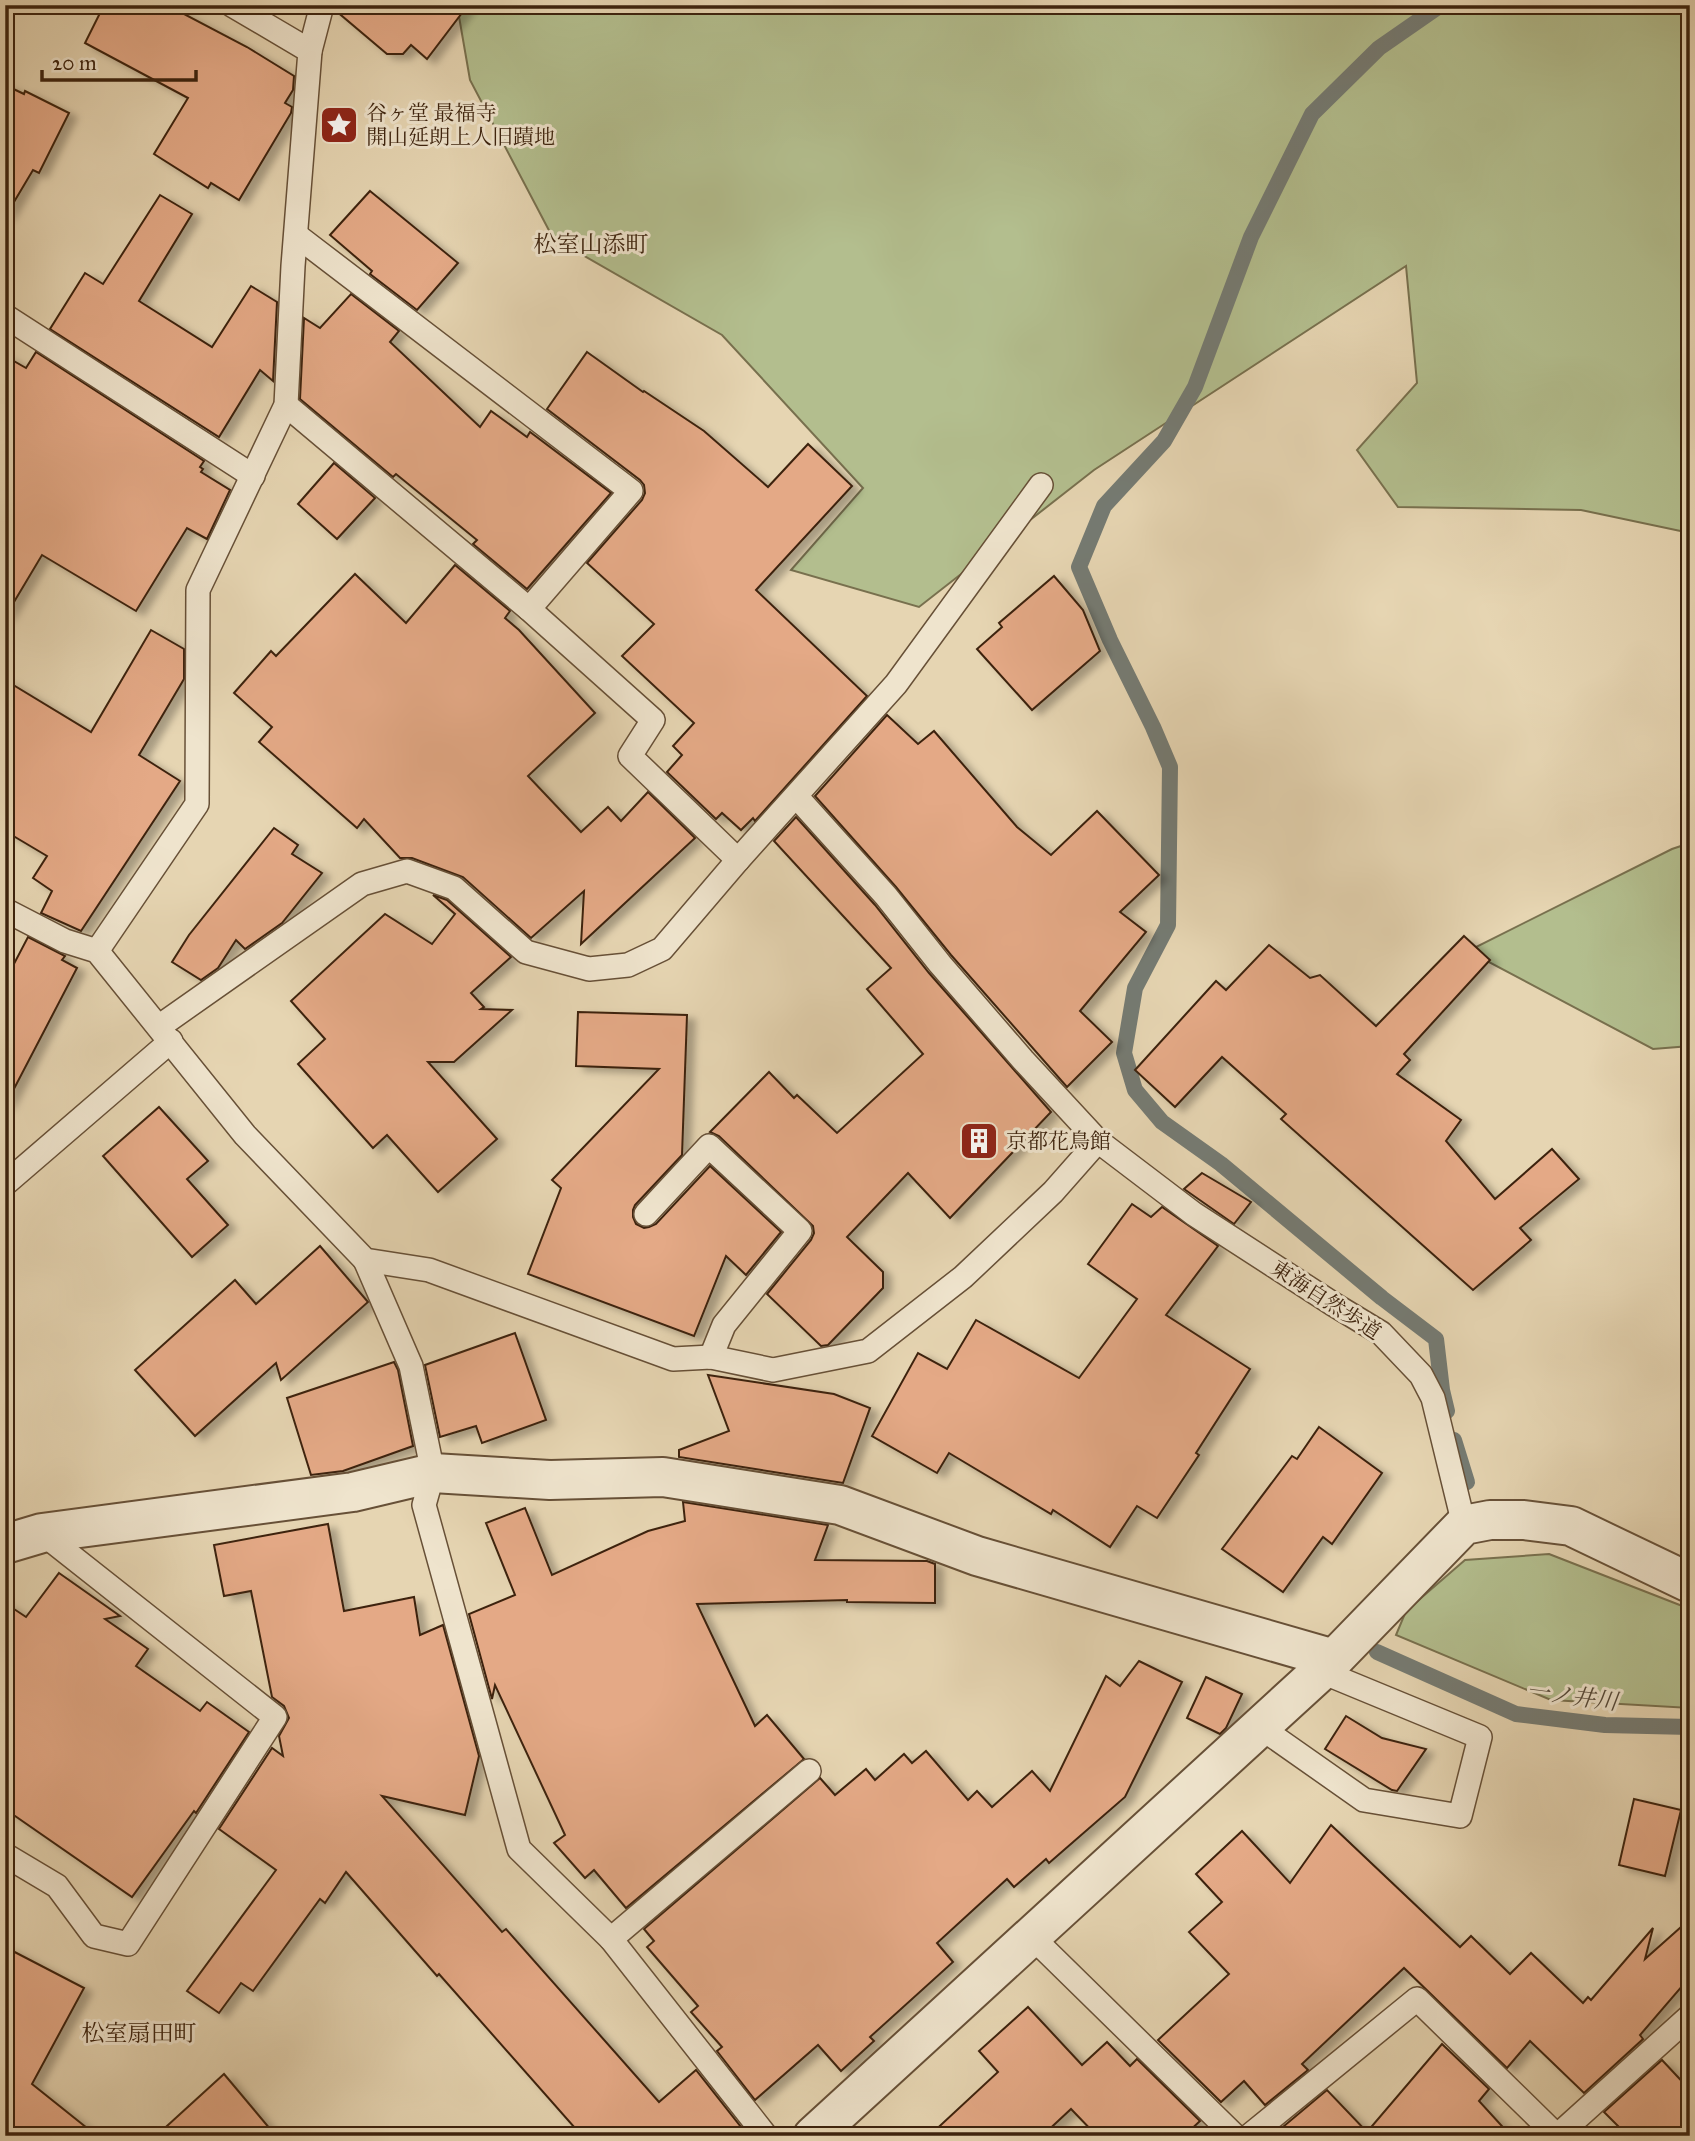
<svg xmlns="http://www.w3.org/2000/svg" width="1695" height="2141" viewBox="0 0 1695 2141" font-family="'IM FELL Great Primer','Noto Serif JP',serif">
	<defs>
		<filter id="shadow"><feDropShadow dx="8" dy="4.5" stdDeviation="3.5" flood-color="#0004"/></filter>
	</defs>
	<rect width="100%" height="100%" fill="#e6d5b2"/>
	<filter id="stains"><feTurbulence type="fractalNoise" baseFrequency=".00286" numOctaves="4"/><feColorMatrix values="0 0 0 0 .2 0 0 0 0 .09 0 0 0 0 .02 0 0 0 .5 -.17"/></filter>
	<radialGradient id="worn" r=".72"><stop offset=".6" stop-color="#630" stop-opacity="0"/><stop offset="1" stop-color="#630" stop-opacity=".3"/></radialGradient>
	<g fill="#b3be8e" stroke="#78704e" stroke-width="2">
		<polygon points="457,5 1690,5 1690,533 1581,510 1398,507 1357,450 1417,383 1406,266 1094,470 919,607 791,570 863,488 722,335 553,238 470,80"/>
		<polygon points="1690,843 1690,1046 1653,1049 1468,951 1672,849"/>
		<polygon points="1549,1554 1690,1609 1690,1708 1551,1700 1396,1635 1406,1611 1465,1560"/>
	</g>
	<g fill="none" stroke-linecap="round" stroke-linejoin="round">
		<g stroke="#757b73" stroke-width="16">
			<polyline points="1441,5 1379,48 1312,114 1251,237 1195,387 1164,441 1104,506 1079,567 1110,640 1153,727 1170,767 1168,925 1135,988 1124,1053 1135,1090 1162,1122 1221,1164 1382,1298 1436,1339 1442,1390 1447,1411"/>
			<polyline points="1454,1440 1467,1482"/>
			<polyline points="1377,1652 1516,1714 1605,1725 1690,1727"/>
		</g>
	</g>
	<g fill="#e4a986" stroke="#3d230e" stroke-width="2" filter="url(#shadow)">
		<polygon points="104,5 167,5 247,47 294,76 293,90 285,103 292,107 291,113 239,200 211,183 208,188 154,154 188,98 85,43"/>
		<polygon points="336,5 468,5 427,59 411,45 403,54 387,54 335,10"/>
		<polygon points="5,85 24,94 25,91 69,113 39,173 33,170 5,217"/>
		<polygon points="370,191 458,263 417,310 370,274 372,271 330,235"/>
		<polygon points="160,195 192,214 139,301 212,347 251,286 277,302 273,381 260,370 219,437 50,329 85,273 103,284"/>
		<polygon points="351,294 399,331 390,342 480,427 491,411 527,437 530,432 611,493 527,589 473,544 477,540 396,474 393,477 300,399 304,318 320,328"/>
		<polygon points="36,352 204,461 200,467 203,469 201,472 230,490 207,539 187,528 136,611 42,555 5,617 5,356 26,368"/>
		<polygon points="587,352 643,392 644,391 704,431 768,487 808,444 852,486 756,590 867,696 755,821 753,818 741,830 722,813 716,819 667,772 682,755 673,746 694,723 622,656 654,624 587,563 642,500 645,493 644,485 640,480 547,409"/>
		<polygon points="334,463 375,498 337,539 298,504"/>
		<polygon points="455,565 510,611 505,618 519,630 595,713 528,776 581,832 608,807 621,821 648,792 695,838 581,944 584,891 531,938 463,877 412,858 400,858 364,819 357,828 259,742 272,727 234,693 271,651 276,656 355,574 406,623"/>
		<polygon points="1054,576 1083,610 1100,651 1032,710 977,649 1002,627 999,623"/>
		<polygon points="151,630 184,649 184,679 139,755 180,781 81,931 41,913 52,891 33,878 47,856 5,831 5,680 91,732"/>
		<polygon points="887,715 918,744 934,731 1017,827 1051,855 1097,811 1159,875 1120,912 1146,932 1080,1011 1112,1042 1067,1087 951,955 896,887 815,796"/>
		<polygon points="796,817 875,905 929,973 1051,1112 950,1218 908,1173 847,1237 883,1272 883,1288 828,1345 821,1346 767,1294 811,1240 814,1233 813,1226 719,1136 710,1132 769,1072 794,1098 797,1095 837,1133 923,1054 867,989 891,968 774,841"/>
		<polygon points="274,828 298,845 292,854 322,873 282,923 245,949 236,940 218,968 201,980 172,962 189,935"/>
		<polygon points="433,895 447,900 511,957 471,993 484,1007 481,1009 512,1010 454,1062 428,1062 497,1139 438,1192 387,1135 373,1148 298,1064 325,1039 291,1001 385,914 432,944 455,914"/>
		<polygon points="1464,936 1490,960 1404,1054 1410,1060 1397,1074 1461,1120 1446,1141 1495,1199 1552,1149 1579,1179 1520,1228 1531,1240 1473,1290 1281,1119 1286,1114 1222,1057 1175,1107 1135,1070 1216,981 1226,990 1269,945 1310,978 1320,975 1376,1026"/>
		<polygon points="28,937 65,956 62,960 77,968 5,1106 5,981"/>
		<polygon points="578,1012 687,1015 682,1155 635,1205 633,1210 633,1217 636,1224 644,1228 649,1227 656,1224 710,1166 781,1232 746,1275 726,1256 694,1336 528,1274 561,1188 552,1180 659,1069 576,1066"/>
		<polygon points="159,1107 208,1161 187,1179 228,1225 192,1257 103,1156"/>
		<polygon points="1202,1173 1251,1202 1234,1224 1184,1189"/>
		<polygon points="1132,1204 1151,1217 1162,1207 1218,1246 1166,1315 1250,1369 1196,1453 1199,1455 1157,1518 1137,1506 1110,1547 1053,1510 1051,1514 949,1453 937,1473 872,1436 918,1353 947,1369 976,1320 1079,1378 1137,1299 1088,1264"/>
		<polygon points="320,1246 368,1302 281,1380 276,1363 195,1436 135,1370 235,1280 256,1304"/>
		<polygon points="515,1333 546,1420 482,1443 476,1426 440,1437 425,1365"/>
		<polygon points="394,1362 398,1370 413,1446 343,1471 311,1475 287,1398"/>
		<polygon points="708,1375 834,1394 870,1408 843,1483 679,1457 679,1450 729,1431"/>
		<polygon points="1319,1427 1382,1473 1332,1544 1323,1537 1283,1592 1222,1549 1292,1456 1297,1459"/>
		<polygon points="683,1502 828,1525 815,1560 927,1561 935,1564 935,1603 847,1602 847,1600 697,1604 755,1726 767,1715 804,1759 626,1908 594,1870 585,1878 554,1843 565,1835 495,1685 492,1699 469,1614 515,1595 486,1523 525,1508 552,1575 648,1531 685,1521"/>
		<polygon points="328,1524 344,1611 414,1597 420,1635 443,1625 479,1756 465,1815 382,1796 502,1932 506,1929 659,2102 696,2070 748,2136 582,2136 439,1974 437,1976 346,1872 325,1903 320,1899 253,1991 241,1983 219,2013 187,1991 276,1870 219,1829 272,1748 283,1756 279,1736 289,1718 284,1706 272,1697 251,1591 224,1596 214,1545"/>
		<polygon points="59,1573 120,1616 105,1619 148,1649 136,1666 200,1711 207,1702 249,1732 196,1813 194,1811 132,1897 5,1809 5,1603 26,1617"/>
		<polygon points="1139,1661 1182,1682 1125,1797 1049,1863 1046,1859 1014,1887 1007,1879 937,1943 953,1962 870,2037 874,2041 841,2071 818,2045 755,2100 717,2051 722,2047 691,2012 698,2006 647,1947 654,1941 644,1929 820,1778 835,1795 866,1769 875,1780 904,1754 912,1763 926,1751 968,1800 977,1791 992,1807 1032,1771 1050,1791 1106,1676 1120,1686"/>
		<polygon points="1206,1677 1242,1694 1226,1728 1220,1734 1187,1718"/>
		<polygon points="1346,1716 1382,1738 1426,1749 1397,1791 1392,1790 1325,1749"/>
		<polygon points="1634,1799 1681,1810 1665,1876 1619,1865"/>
		<polygon points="1331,1825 1460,1947 1471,1936 1510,1974 1531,1953 1583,2003 1588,1997 1591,2000 1653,1928 1645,1959 1690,1919 1690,1977 1640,2035 1643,2039 1584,2093 1530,2041 1507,2068 1404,1968 1302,2064 1308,2070 1265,2105 1244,2081 1221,2102 1158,2040 1229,1974 1189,1932 1222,1902 1196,1874 1242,1831 1290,1883"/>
		<polygon points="5,1947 84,1988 32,2084 97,2136 5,2136"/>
		<polygon points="1028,2007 1082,2065 1107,2042 1130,2066 1137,2059 1200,2121 1184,2136 1097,2136 1071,2109 1042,2136 929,2136 998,2072 979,2051"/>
		<polygon points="1442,2044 1489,2089 1479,2101 1511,2136 1293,2136 1284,2126 1327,2090 1367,2132"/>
		<polygon points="1662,2060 1690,2090 1690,2136 1628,2136 1604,2112"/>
		<polygon points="224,2074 276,2136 156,2136"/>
	</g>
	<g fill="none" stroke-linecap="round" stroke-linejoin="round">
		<defs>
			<g id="service">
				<polyline points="310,51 322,5"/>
				<polyline points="296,235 631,491 529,609"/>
				<polyline points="5,316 253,476"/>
				<polyline points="286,405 529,609 653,720 630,756 738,860"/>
				<polyline points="796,796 886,896 940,964 1023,1060 1098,1141 1194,1214 1333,1304 1381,1333 1421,1375 1433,1398 1464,1525"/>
				<polyline points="5,910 65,941 97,951 245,1135 365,1260 429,1270 673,1359 711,1357 773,1370 868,1351 963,1277 1053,1192 1098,1141"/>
				<polyline points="97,951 197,804 198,590 286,405 293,266 310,51 232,5"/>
				<polyline points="160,1026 362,884 407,871 454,888 526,952 589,969 628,965 662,949 738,860 896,684 1041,485"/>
				<polyline points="5,1184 171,1041"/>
				<polyline points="646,1214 709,1146 800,1231 724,1325 711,1357"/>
				<polyline points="365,1260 411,1366 433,1473 424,1505 519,1849 611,1939 766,2136"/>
				<polyline points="1260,1727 1364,1800 1460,1816 1480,1737 1320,1671"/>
				<polyline points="5,1855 57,1886 94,1936 128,1944 275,1717 42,1533"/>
				<polyline points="1030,1935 1235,2136"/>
				<polyline points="611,1939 809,1771"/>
				<polyline points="1249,2136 1417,1999 1557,2136 1690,2016"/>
			</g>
			<g id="minor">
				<polyline points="5,1544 42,1533 353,1492 433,1473 550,1480 663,1477 840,1505 977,1556 1334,1659"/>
				<polyline points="813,2136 1334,1659 1464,1525 1490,1520 1524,1520 1571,1526 1690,1583"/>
			</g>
		</defs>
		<use href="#service" stroke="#675037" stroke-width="26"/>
		<use href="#minor" stroke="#675037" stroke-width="42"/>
		<use href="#service" stroke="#efe4cd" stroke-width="23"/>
		<use href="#minor" stroke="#efe4cd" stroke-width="38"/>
	</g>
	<defs>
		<symbol id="sight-square" viewBox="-11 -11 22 22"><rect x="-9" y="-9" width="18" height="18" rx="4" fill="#8f2418" stroke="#efe4cd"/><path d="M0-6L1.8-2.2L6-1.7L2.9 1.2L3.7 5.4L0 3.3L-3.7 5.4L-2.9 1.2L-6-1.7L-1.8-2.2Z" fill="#fff"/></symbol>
		<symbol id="building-square" viewBox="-11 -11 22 22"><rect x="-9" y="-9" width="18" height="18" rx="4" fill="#8f2418" stroke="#efe4cd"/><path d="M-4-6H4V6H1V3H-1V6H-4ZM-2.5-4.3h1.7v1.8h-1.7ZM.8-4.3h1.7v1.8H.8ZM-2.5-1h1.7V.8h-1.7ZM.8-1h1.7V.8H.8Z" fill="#fff"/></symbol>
	</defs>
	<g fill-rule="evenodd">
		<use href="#sight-square" x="317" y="103" width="44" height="44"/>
		<use href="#building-square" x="957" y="1119" width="44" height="44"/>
	</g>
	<g text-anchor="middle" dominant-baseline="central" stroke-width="6" stroke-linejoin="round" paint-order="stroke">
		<g font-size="21" fill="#3d230e" stroke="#efe4cd" text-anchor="start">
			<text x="366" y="113">谷ヶ堂 最福寺<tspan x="366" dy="24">開山延朗上人旧蹟地</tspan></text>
			<text x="1006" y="1141">京都花鳥館</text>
		</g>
		<g font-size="21" fill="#3d230e" stroke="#efe4cd">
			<text transform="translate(1326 1300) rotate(33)">東海自然歩道</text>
		</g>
		<g font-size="23" fill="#3d230e" stroke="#efe4cd">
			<text x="591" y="244">松室山添町</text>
			<text x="139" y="2033">松室扇田町</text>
		</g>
		<g font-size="23" font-style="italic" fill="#544838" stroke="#efe4cd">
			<text transform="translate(1572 1696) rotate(7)">一ノ井川</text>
		</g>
	</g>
	<rect width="1695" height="2141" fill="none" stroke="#e6d5b2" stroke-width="28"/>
	<rect x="7" y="7" width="1681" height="2127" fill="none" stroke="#3d230e" stroke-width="3.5"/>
	<rect x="14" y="14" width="1667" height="2113" fill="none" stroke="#3d230e" stroke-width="2"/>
	<path d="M42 70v10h154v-10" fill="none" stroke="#3d230e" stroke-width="3.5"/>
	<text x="52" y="70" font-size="21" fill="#3d230e" stroke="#efe4cd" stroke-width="5" paint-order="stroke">20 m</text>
	<rect width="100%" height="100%" filter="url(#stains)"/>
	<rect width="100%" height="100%" fill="url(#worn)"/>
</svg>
